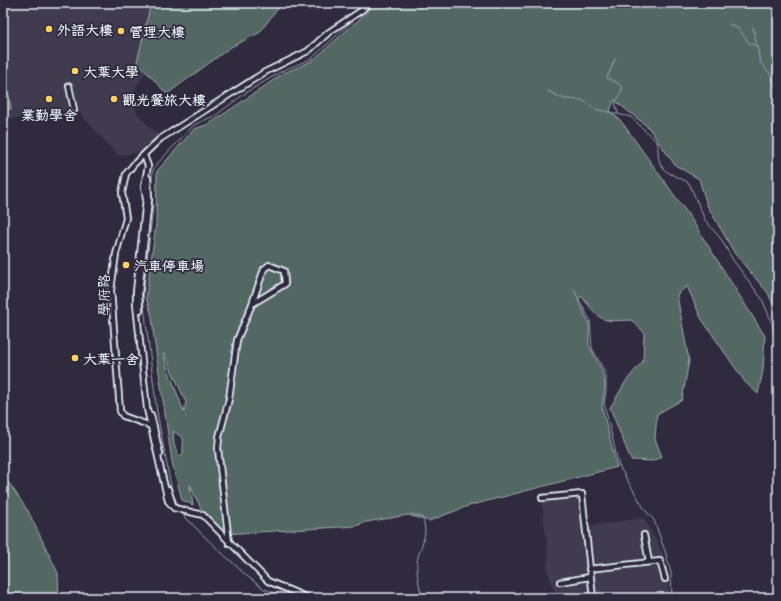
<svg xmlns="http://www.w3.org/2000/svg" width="781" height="601" viewBox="0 0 781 601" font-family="Mali,'LXGW WenKai TC',sans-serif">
	<rect width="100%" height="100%" fill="#2f2a3d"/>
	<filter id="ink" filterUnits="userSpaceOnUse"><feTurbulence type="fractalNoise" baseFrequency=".025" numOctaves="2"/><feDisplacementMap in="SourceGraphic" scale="8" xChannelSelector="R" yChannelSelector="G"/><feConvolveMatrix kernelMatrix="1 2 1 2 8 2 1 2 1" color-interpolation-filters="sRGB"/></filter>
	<g filter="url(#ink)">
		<g fill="#3f3b50">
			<polygon points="3,3 173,3 157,55 136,87 132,98 138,115 160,137 144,151 118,156 77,110 3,120"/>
			<polygon points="585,490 589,526 644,518 661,549 667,566 669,598 587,598 587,595 555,594 547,569 548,557 541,493"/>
		</g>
		<g fill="#536863" stroke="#9eacae" fill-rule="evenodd">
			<polygon points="151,3 282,3 259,33 231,47 167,94 137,62"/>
			<polygon points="298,3 316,3 309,10"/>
			<path d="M373 3H778V316L768 293 735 254 707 205 699 179 675 165 648 127 614 100 610 111 621 121 690 217 765 336 763 370 758 394 745 382 701 318 687 286 677 295 689 361 682 400 657 414 655 439 662 457 653 461 631 460 610 408 626 381 643 361 644 332 631 320C598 322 602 321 581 296L578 300 589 323V345L603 373 605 386 602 407 617 467 468 506 429 521 408 515 366 522 356 526 224 534 202 511 190 485 193 505 182 500 172 462 154 338 152 316 146 298 156 224 157 171 194 129 209 124 284 73 312 61 373 7ZM164 354 186 402 184 412 165 361ZM173 431 183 438V454L179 456 174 445Z"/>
			<polygon points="3,95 9,95 11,109 3,110"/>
			<polygon points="3,480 9,483 28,511 58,573 59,598 3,598"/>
		</g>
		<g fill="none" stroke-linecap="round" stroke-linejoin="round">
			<g stroke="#99a5b7" stroke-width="1">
				<polyline points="729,24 739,29 749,43 757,46 760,62 771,75 778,91"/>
				<polyline points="753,27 757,46"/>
				<polyline points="615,59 607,78 618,83 622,87 621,93 615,103 618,113"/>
				<path d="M548 91 564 99 582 100 595 109 631 117 658 143C657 175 667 170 689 183L705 220 721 239 733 260 762 299 772 323 778 356"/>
				<polyline points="574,290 590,320 592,348 606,374 606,392 604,403 619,466 645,510 654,520 666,554 671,573 672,598"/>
				<polyline points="179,507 172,492 157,412 143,298 153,207 151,186 153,171 155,166 194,125 216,115 247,92 284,70 311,59 348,25 370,8 372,3"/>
				<polyline points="180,512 208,540 248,577 264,589 289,598"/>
				<path d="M411 514 422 517C430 537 419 545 417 563 416 575 420 587 422 598"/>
			</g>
			<defs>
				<g id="minor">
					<polyline points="69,86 74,110"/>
					<polyline points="144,155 148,166 144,186 146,199 136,292 136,304 147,409 168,501 174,508 203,515 268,581 308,598"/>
					<polyline points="140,310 139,293 149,199 148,178"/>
					<polyline points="151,415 160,454"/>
					<polyline points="154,427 123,416 120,411 111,290 116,254 126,218 122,193 126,174 134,164 160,139 265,72 308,51 329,32 362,10 369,3"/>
					<polyline points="168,489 174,508"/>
					<polyline points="542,498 582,494 593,598"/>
					<polyline points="644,535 649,562"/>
					<polyline points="229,543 218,449 219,437 229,399 237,340 252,304 264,269 269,265 284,271 285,284 252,304"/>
					<polyline points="589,569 660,561 665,579"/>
					<polyline points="560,582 590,577"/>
				</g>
			</defs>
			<use href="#minor" stroke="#e8f1f8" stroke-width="8"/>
			<use href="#minor" stroke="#2f2a3d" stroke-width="4.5"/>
		</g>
	</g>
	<g fill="#ffd166" stroke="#2f2a3d" stroke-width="1.5">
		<circle cx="49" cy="29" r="4"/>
		<circle cx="121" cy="31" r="4"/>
		<circle cx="75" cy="71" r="4"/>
		<circle cx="49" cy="99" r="4"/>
		<circle cx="114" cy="99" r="4"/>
		<circle cx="126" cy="265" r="4"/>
		<circle cx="75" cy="358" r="4"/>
	</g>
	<g text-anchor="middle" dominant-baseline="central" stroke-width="3.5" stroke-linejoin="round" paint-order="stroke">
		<g font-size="14" font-weight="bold" fill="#e8f1f8" stroke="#2f2a3d" text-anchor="start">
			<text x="57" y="29">外語大樓</text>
			<text x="129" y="31">管理大樓</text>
			<text x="83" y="71">大葉大學</text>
			<text x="122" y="99">觀光餐旅大樓</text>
			<text x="49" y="114" text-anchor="middle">業勤學舍</text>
			<text x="134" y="265">汽車停車場</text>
			<text x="83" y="358">大葉一舍</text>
		</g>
		<g font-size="14" fill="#e8f1f8" stroke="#2f2a3d">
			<text transform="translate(103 295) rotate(-90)">學府路</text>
		</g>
	</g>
	<rect width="781" height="601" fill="none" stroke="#2f2a3d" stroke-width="16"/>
	<rect x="8" y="8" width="765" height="585" fill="none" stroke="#e8f1f8" stroke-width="1.5" filter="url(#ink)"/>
</svg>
